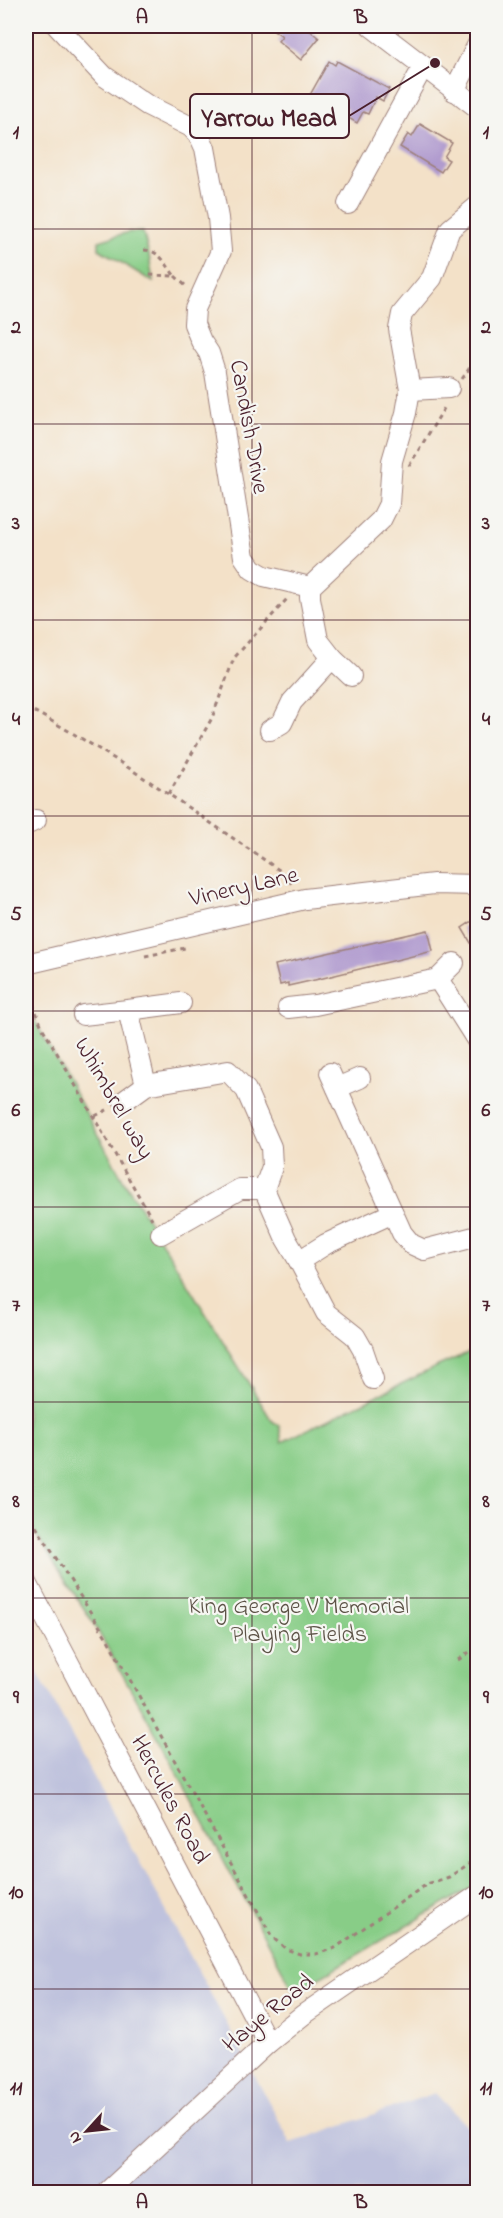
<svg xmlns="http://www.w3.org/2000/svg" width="503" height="2218" viewBox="0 0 503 2218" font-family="'Indie Flower',sans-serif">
	<rect width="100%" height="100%" fill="#f6f6f2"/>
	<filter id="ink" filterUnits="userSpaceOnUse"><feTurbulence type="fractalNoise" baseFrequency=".0167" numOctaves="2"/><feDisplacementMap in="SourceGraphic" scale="12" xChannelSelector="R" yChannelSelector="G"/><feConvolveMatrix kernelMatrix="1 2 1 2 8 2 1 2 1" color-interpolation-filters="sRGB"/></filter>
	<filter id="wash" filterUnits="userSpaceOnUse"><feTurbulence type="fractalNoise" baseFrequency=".008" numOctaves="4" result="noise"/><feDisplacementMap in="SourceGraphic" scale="24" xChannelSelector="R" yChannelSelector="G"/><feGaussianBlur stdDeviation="1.35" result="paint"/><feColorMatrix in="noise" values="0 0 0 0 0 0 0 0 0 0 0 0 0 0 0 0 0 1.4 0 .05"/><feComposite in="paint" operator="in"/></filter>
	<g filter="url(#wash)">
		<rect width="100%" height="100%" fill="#f3e1c8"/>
		<polygon fill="#bfc2dd" points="26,1651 291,2143 435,2093 477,2137 477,2192 26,2192"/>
		<g fill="#88cd87" stroke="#697659" stroke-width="1.5">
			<polygon points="129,232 143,232 149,255 153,282 99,249 99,241"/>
			<polygon points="26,1005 124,1181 272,1421 279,1425 282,1442 438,1366 477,1349 477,1885 294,1992 158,1737 92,1621 26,1519"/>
		</g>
		<g id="blocks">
			<g fill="#af99ce">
				<polygon points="268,26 304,26 319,38 301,60 278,41 282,36"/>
				<polygon points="329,61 335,65 337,61 389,89 383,101 376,97 368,114 363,112 357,123 345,116 348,109 324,95 320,101 310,95"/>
				<polygon points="420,124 452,143 444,157 449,160 441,172 400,147 408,134 412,137"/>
				<polygon points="477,918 477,953 462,928"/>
				<polygon points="428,930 433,951 319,979 288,986 288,983 280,985 275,965"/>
			</g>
		</g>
	</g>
	<g filter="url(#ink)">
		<use href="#blocks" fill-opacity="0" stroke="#9e807a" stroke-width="1.5"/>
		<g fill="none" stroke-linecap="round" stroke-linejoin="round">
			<defs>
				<g id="minor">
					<polyline points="57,26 104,76 147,105 191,127 200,137 205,148 218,218 221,251 195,309 194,324 201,341 209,353 215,372 244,557 252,569 264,576 310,587 310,598 318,640 332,658"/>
					<polyline points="371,26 478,108"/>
					<polyline points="454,91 478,44"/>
					<polyline points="348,204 423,67"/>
					<polyline points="410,390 449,388"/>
					<polyline points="310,587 381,520 389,504 392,461 406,413 410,390 399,329 402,314 432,278 450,229 478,206"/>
					<polyline points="270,730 282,723 292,702 332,658 351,676"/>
					<polyline points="26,825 36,820"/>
					<polyline points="26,964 305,899 434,884 478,885"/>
					<polyline points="438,979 454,963"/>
					<polyline points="288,1008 315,1005 438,979 478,1042"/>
					<polyline points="83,1015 128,1010"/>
					<polyline points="330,1073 402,1233 411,1244 424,1250 478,1236"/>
					<polyline points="146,1085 128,1010 181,1003"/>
					<polyline points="337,1088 360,1078"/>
					<polyline points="124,1101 146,1085 228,1071 246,1090 271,1147 272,1167 264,1189 286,1239 299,1261 326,1244 393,1213"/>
					<polyline points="161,1234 240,1189 264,1189"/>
					<polyline points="299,1261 326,1313 355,1336 363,1350 373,1379"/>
					<polyline points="26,1581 268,2043"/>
					<polyline points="107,2192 268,2043 303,2015 478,1895"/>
				</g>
			</defs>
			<use href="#minor" stroke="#9e807a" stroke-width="22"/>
			<g stroke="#9e807a" stroke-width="3" stroke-dasharray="4.5 4.5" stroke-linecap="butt">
				<path d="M144 250C160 250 166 265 175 276L149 275"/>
				<polyline points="175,276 187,287"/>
				<polyline points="462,379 478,356"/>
				<polyline points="409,466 446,405"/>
				<path d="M26 707C114 754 196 813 279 870L292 884"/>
				<polyline points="169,794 212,718 234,658 287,599"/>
				<polyline points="145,956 185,948 185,945"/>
				<polyline points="26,987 42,1027 152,1219"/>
				<polyline points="95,1116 109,1109"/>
				<polyline points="26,1511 107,1638 272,1937 286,1949 300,1954 316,1954 335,1948 427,1884 449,1877 478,1858"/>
				<polyline points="458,1660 478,1646"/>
				<polyline points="478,1787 476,1788 478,1791"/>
			</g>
			<use href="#minor" stroke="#fff" stroke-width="20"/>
		</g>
	</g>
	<path fill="none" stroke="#4a1f2b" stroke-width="1.5" stroke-opacity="0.55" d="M252 26V2192M26 229H478M26 424H478M26 620H478M26 816H478M26 1011H478M26 1207H478M26 1402H478M26 1598H478M26 1794H478M26 1989H478"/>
	<g text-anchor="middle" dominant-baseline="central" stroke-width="4.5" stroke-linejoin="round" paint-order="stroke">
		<g font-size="24" fill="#4a1f2b" stroke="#f6f6f2">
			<text transform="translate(248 427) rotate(80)">Candish Drive</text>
			<text transform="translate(244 888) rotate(-13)">Vinery Lane</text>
			<text transform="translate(113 1099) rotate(60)">Whimbrel way</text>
			<text transform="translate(169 1800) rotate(62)">Hercules Road</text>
			<text transform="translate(269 2014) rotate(-39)">Haye Road</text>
		</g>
		<g font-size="24" fill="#5d5347" stroke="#f6f6f2">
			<text x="299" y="1607">King George V Memorial<tspan x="299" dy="28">Playing Fields</tspan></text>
		</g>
	</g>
	<path fill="none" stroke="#4a1f2b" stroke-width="2" d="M435 63L349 116"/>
	<circle fill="#4a1f2b" stroke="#f6f6f2" stroke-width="2" cx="435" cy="63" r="6"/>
	<rect fill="#f6f6f2" stroke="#4a1f2b" stroke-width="2" x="190" y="94" width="159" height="44" rx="6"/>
	<g font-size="26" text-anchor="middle" font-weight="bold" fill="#4a1f2b">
		<text x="269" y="126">Yarrow Mead</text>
	</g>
	<rect width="503" height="2218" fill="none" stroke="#f6f6f2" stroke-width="66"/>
	<g transform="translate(87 2131) rotate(243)" stroke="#f6f6f2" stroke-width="4.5" paint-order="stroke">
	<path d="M0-4.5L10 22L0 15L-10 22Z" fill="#4a1f2b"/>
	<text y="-9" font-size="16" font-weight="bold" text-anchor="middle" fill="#4a1f2b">N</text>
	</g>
	<rect x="33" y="33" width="437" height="2152" fill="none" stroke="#4a1f2b" stroke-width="2"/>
	<g font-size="20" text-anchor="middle" font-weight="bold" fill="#4a1f2b">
		<text x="142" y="23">A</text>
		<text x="361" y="23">B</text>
		<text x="16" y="138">1</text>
		<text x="486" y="138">1</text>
		<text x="16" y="333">2</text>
		<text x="486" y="333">2</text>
		<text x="16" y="529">3</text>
		<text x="486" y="529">3</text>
		<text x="16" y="725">4</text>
		<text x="486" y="725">4</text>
		<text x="16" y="920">5</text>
		<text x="486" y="920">5</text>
		<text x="16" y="1116">6</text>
		<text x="486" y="1116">6</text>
		<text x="16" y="1311">7</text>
		<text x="486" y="1311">7</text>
		<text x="16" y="1507">8</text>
		<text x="486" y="1507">8</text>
		<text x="16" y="1703">9</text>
		<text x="486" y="1703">9</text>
		<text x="16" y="1898">10</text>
		<text x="486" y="1898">10</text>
		<text x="16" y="2094">11</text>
		<text x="486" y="2094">11</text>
		<text x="142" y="2208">A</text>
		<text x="361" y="2208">B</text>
	</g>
</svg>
